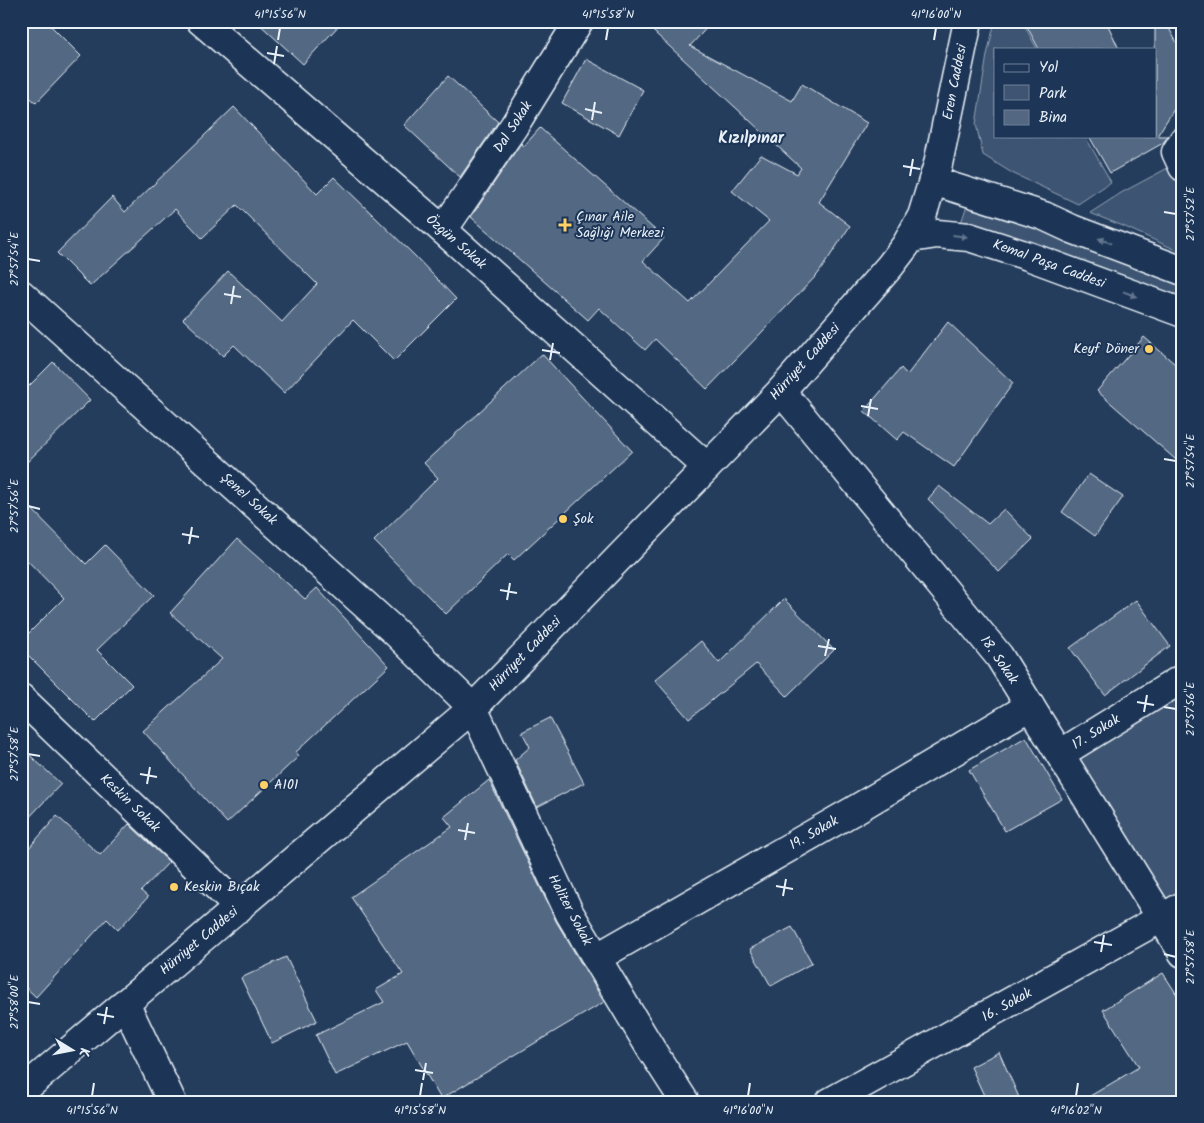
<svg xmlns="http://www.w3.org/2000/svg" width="1204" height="1123" viewBox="0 0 1204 1123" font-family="Kalam,sans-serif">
	<rect width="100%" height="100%" fill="#253d5d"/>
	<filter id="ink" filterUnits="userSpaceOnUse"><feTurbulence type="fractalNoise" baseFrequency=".02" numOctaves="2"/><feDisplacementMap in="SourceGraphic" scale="10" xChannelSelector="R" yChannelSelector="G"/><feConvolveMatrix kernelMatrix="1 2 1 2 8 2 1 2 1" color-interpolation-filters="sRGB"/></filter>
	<g filter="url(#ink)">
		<g fill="#3e5472" stroke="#93a2b5">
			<polygon points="995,21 1022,21 1037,49 995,49 995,136 1085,136 1111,182 1078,204 1012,173 983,155 976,124 987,55"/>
			<polygon points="1179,162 1183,167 1183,253 1123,226 1090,213 1121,193"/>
			<polygon points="971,193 1183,271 1183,313 957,235"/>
			<polygon points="1183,678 1183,906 1161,920 1060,754"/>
		</g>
		<g fill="#536782" stroke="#e8f1f8">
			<polygon points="21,21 46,21 81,56 36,103 21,89"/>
			<polygon points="256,21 343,21 303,64"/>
			<polygon points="642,21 713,21 690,46 792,101 802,84 867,123 819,202 850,226 818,274 707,389 655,339 645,350 599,308 588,320 471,217 521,143 524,146 540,128 664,238 643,261 690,303 769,221 732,191 761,155 797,174 801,168"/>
			<polygon points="1024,21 1106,21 1119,49 1039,49"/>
			<polygon points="1155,21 1165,21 1183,54 1183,95 1157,136 1168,136 1163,143 1110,173 1089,136 1155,136"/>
			<polygon points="586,59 643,90 619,135 562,103"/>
			<polygon points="448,76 498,122 460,177 404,125"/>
			<polygon points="234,107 317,194 334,177 415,256 456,299 394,361 353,320 284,393 234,345 223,356 183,319 228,271 282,322 317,284 237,205 202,238 175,209 90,286 57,253 112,197 125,212"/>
			<polygon points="948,322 1013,383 954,467 904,432 897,440 864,411 901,368 907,375"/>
			<polygon points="1144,337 1183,371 1183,466 1097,391"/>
			<polygon points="542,354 632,451 514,560 508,554 446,614 374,541 438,478 424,463"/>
			<polygon points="53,362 90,400 21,468 21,394"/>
			<polygon points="1089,474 1123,497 1095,536 1062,512"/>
			<polygon points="939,486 988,524 1004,509 1033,539 999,572 928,499"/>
			<polygon points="21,498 86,564 105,545 154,595 97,650 132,685 95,722 21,648 21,641 64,598 21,554"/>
			<polygon points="237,539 305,599 317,588 389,666 296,752 299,756 227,823 143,731 222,659 170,613"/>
			<polygon points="784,599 834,650 787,696 756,664 689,719 655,680 701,641 719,663"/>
			<polygon points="1136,600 1170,646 1105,695 1070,648"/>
			<polygon points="550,718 584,783 537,807 515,760 530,747 522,732"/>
			<polygon points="1026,737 1062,799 1005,831 969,770"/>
			<polygon points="21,747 61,784 21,826"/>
			<polygon points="489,780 556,921 604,1002 441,1099 407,1041 335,1075 316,1035 384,1002 376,990 403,974 351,897 452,827 444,817"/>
			<polygon points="57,816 100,855 129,824 169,862 141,891 148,897 118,930 107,919 36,997 21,983 21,857"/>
			<polygon points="792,927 812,963 771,986 750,949"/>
			<polygon points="286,957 317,1021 272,1043 241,978"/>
			<polygon points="1163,973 1183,1004 1183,1102 1080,1102 1139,1067 1103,1010"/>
			<polygon points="999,1052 1021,1102 987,1102 971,1067"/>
		</g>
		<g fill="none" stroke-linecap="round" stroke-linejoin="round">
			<defs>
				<g id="minor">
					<polyline points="201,21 443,230 707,467"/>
					<polyline points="1183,141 1176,152 1183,167"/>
					<polyline points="443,230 514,126 579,21"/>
					<polyline points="21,294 393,630 473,708 570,914 651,1049 685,1102"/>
					<polyline points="781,391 999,656 1183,953"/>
					<polyline points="21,698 239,908"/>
					<polyline points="1060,754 1183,678"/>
					<polyline points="596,958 853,811 1030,706"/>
					<polyline points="125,1003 172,1102"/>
					<polyline points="830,1102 1183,906"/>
				</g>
				<g id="secondary">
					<polyline points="933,181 1044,216 1072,229 1183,271"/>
					<polyline points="911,238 937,234 969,237 1028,256 1183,313"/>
					<polyline points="21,1092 473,708 781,391 890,266 906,245 922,216 938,164 968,21"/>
				</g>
			</defs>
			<use href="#minor" stroke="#e8f1f8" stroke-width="31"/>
			<use href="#secondary" stroke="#e8f1f8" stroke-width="31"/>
			<use href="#minor" stroke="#1d3557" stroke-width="28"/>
			<use href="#secondary" stroke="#1d3557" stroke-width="28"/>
		</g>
		<defs><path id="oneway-solid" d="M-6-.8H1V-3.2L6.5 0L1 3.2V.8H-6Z" transform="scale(1.25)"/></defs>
		<g fill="#64778f">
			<use href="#oneway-solid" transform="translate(960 236) rotate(7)"/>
			<use href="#oneway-solid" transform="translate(1105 241) rotate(-159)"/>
			<use href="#oneway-solid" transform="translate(1130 294) rotate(21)"/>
		</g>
	</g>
	<path fill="none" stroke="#e8f1f8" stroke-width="2" d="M278 40 280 28M606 40 608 28M934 40 936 28M267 53 284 56M274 64 277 46M585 109 602 113M592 120 595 102M903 166 920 169M910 176 913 159M1164 212 1176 214M28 259 40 261M224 294 241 297M231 304 234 286M542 350 560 353M550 360 553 343M861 406 878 409M868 416 871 399M1164 459 1176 461M28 506 40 509M182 534 199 537M189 544 192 527M500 590 517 593M507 600 510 583M818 646 836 649M825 656 829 639M1137 702 1154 705M1164 707 1176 709M1144 712 1147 695M28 754 40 756M140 774 157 777M147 784 150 767M458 830 475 833M465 840 468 823M776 886 793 889M783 896 786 879M1094 942 1112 945M1101 952 1104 935M1164 954 1176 957M28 1002 40 1004M97 1014 114 1017M104 1024 107 1007M415 1070 433 1073M423 1080 426 1063M92 1096 94 1083M420 1096 422 1083M748 1096 750 1083M1076 1096 1078 1083"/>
	<g fill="#ffd166" stroke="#1d3557" stroke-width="2">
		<path d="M562.5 217.5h5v5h5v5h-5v5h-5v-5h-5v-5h5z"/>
		<circle cx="1149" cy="349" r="5"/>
		<circle cx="563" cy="519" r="5"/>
		<circle cx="264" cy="785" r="5"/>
		<circle cx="174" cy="887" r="5"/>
	</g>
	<g text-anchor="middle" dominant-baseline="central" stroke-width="4" stroke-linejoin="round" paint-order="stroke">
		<g font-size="14" fill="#e8f1f8" stroke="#1d3557">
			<text transform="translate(955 82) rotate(-79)">Eren Caddesi</text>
			<text transform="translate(513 127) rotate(-57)">Dal Sokak</text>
			<text transform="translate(456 242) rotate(41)">Özgün Sokak</text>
			<text transform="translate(1049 264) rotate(20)">Kemal Paşa Caddesi</text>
			<text transform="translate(805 362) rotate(-48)">Hürriyet Caddesi</text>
			<text transform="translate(249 499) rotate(42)">Şenel Sokak</text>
			<text transform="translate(525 654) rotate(-46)">Hürriyet Caddesi</text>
			<text transform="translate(999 660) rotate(55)">18. Sokak</text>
			<text transform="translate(1096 732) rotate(-32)">17. Sokak</text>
			<text transform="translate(130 803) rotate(44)">Keskin Sokak</text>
			<text transform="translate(814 833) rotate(-30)">19. Sokak</text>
			<text transform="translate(570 910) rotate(62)">Haliter Sokak</text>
			<text transform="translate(199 941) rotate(-40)">Hürriyet Caddesi</text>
			<text transform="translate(1007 1005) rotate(-29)">16. Sokak</text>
		</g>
		<g font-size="14" fill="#e8f1f8" stroke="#1d3557" text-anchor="start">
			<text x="576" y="217">Çınar Aile<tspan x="576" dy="16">Sağlığı Merkezi</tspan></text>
			<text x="1139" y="349" text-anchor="end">Keyf Döner</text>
			<text x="573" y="519">Şok</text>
			<text x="274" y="785">A101</text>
			<text x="184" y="887">Keskin Bıçak</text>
		</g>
		<g font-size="16" font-weight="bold" fill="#e8f1f8" stroke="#1d3557">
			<text x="751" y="138">Kızılpınar</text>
		</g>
	</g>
	<rect width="1204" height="1123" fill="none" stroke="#1d3557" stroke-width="55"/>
	<rect x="994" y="48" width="162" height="90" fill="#1d3557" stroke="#6e8097"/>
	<rect x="1004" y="64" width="25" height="8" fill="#1d3557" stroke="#6e8097"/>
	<text x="1039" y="72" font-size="15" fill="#e8f1f8">Yol</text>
	<rect x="1004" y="85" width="25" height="15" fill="#3e5472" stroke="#6e8097"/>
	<text x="1039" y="98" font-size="15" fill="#e8f1f8">Park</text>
	<rect x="1004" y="110" width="25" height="15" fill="#536782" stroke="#6e8097"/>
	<text x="1039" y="122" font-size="15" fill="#e8f1f8">Bina</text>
	<g transform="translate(72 1050) rotate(100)" stroke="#1d3557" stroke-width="4" paint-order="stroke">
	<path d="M0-4L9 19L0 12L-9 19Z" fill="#e8f1f8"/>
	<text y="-8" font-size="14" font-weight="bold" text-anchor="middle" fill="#e8f1f8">K</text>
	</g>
	<rect x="28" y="28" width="1148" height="1068" fill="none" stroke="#e8f1f8" stroke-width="2"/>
	<g font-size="12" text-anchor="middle" fill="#e8f1f8">
		<text x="280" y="18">41°15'56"N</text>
		<text x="608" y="18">41°15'58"N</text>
		<text x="936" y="18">41°16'00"N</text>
		<text transform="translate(1190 214) rotate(-90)" y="4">27°57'52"E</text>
		<text transform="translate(14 259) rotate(-90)" y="4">27°57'54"E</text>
		<text transform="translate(1190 461) rotate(-90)" y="4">27°57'54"E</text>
		<text transform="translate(14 506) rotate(-90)" y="4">27°57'56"E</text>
		<text transform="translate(1190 709) rotate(-90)" y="4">27°57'56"E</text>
		<text transform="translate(14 754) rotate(-90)" y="4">27°57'58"E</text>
		<text transform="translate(1190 957) rotate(-90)" y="4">27°57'58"E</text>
		<text transform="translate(14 1002) rotate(-90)" y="4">27°58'00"E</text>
		<text x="92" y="1114">41°15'56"N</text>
		<text x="420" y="1114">41°15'58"N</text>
		<text x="748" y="1114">41°16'00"N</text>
		<text x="1076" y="1114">41°16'02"N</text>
	</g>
</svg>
